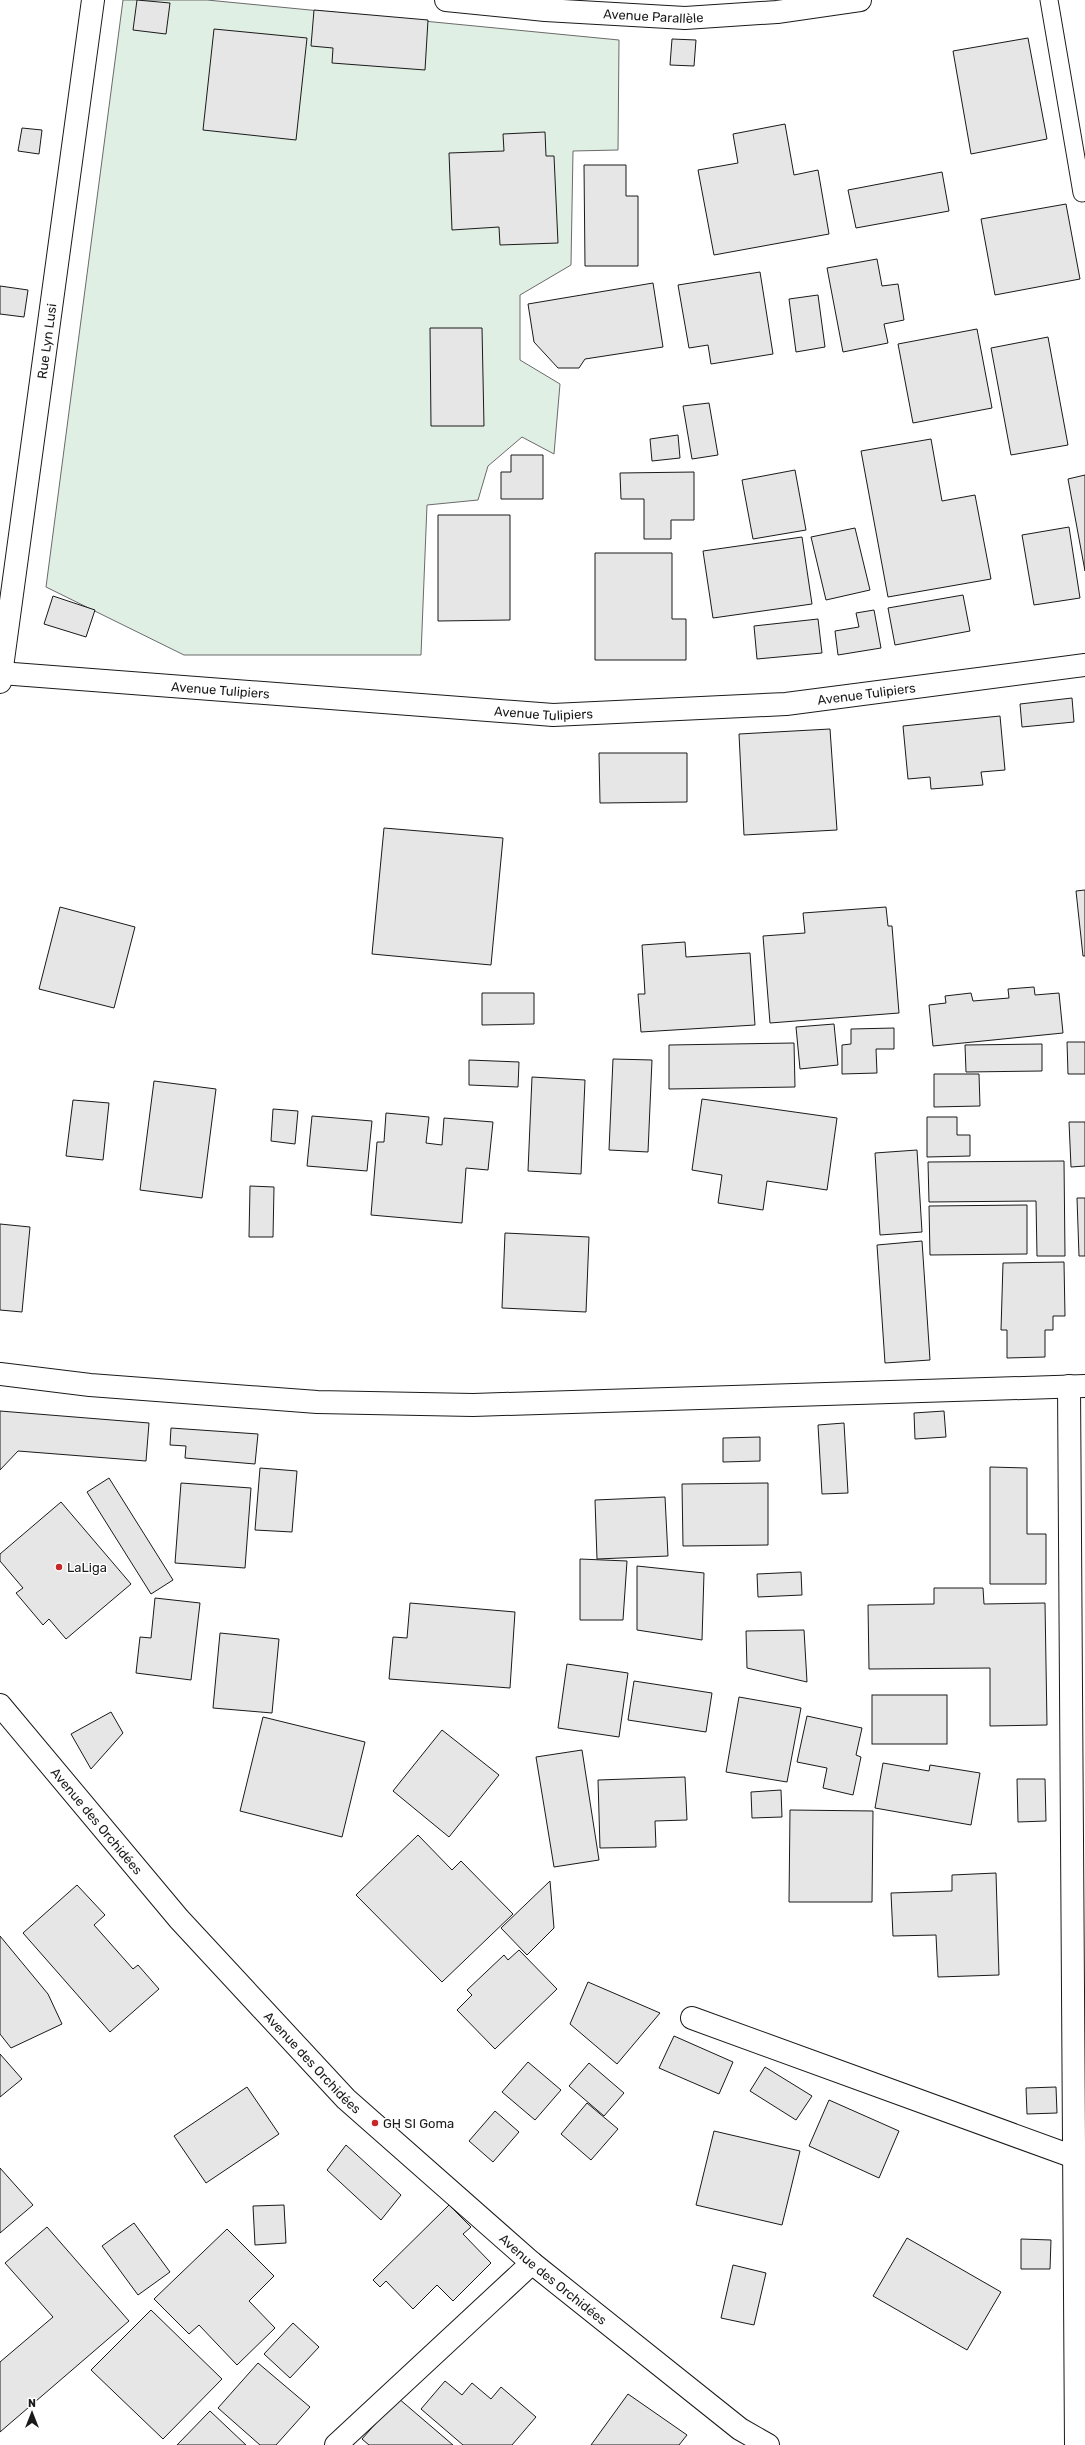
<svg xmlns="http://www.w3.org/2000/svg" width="1085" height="2445" viewBox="0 0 1085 2445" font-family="Rubik,sans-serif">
	<rect width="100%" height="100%" fill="#fff"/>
	<polygon fill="#e0efe3" stroke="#6a6a6a" points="123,0 207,0 619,40 618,150 573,151 571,265 520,295 520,360 560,384 554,454 522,437 488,466 478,500 427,505 421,655 184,655 46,587"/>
	<g fill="#e6e6e6" stroke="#1a1a1a">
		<polygon points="137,0 170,3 166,34 133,30"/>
		<polygon points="314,10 428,20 425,70 332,63 333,48 311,46"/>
		<polygon points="214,29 307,38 296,140 203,130"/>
		<polygon points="1028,38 1047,139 971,154 953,51"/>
		<polygon points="672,39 696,40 694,66 670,65"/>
		<polygon points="785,124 794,175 818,170 829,234 714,255 698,170 738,163 733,134"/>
		<polygon points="22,128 42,130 39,154 18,151"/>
		<polygon points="545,132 546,156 554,156 558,243 500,245 499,227 452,230 449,153 504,151 503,134"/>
		<polygon points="584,165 626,165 626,196 638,196 638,266 585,266"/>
		<polygon points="942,172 949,211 856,228 848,190"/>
		<polygon points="1066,204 1080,279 995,295 981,219"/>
		<polygon points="877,259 882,286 898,284 904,320 884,324 888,343 843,352 827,268"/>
		<polygon points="760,272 773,354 711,364 708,345 689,348 678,285"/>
		<polygon points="653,283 663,347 585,359 579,368 558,368 534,342 528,304"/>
		<polygon points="0,286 28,290 24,317 0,314"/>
		<polygon points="818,295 825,347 796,352 789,299"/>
		<polygon points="430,328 482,328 484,426 431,426"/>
		<polygon points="977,329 992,408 913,423 898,344"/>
		<polygon points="1048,337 1068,445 1011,455 991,348"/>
		<polygon points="709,403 718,455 692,459 683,406"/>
		<polygon points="678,435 680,458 652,461 650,439"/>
		<polygon points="931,439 942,501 975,495 991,579 888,597 861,451"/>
		<polygon points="511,455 543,455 543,499 501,499 501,472 511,472"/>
		<polygon points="795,470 806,530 753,539 742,480"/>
		<polygon points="694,472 694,520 671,520 671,539 644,539 644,499 621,499 620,473"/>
		<polygon points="1085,475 1085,571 1068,479"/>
		<polygon points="438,515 510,515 510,620 438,621"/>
		<polygon points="1069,527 1080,598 1034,605 1022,535"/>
		<polygon points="855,528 870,590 826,600 811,537"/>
		<polygon points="802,537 812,604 713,618 703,551"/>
		<polygon points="595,553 672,553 672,619 686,619 686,660 595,660"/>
		<polygon points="963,595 970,631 895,645 888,608"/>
		<polygon points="53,596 95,610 86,637 44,624"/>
		<polygon points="874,610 881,648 838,655 835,631 859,627 856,613"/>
		<polygon points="818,619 822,653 757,659 754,626"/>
		<polygon points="1072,698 1074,722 1022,727 1020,704"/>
		<polygon points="1000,716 1005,770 981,772 983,785 931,789 930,777 908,779 903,726"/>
		<polygon points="830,729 837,830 744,835 739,734"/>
		<polygon points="599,753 687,753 687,802 600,803"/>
		<polygon points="384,828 503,838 491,965 372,954"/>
		<polygon points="1085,890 1085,956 1083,956 1076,891"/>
		<polygon points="60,907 135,927 114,1008 39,989"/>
		<polygon points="886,907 888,926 892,926 899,1013 770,1023 763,936 805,933 803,913"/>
		<polygon points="685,942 686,957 750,953 755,1025 641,1032 638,994 645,994 642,945"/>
		<polygon points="1034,987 1035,995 1059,993 1063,1033 933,1046 929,1005 946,1003 945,996 971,993 973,1001 1009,998 1008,989"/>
		<polygon points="482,993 534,993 534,1024 482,1025"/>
		<polygon points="834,1024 838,1065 800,1069 796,1027"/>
		<polygon points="894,1028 894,1049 876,1049 877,1073 842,1074 842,1045 851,1044 851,1029"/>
		<polygon points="1067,1042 1085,1042 1085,1074 1068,1074"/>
		<polygon points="794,1043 795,1087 669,1089 669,1045"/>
		<polygon points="1042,1044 1042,1071 966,1072 965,1045"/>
		<polygon points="613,1059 652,1060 648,1152 609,1150"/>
		<polygon points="469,1060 519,1062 518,1087 469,1085"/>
		<polygon points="934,1074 979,1074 980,1106 934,1107"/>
		<polygon points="532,1077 585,1080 581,1174 528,1171"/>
		<polygon points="154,1081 216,1089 202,1198 140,1190"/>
		<polygon points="702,1099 837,1118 827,1190 767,1181 763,1210 718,1203 722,1175 692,1170"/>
		<polygon points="73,1100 109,1103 103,1160 66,1156"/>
		<polygon points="273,1109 298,1111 295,1144 271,1141"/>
		<polygon points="386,1113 429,1117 426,1143 442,1145 444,1118 493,1122 488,1170 466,1168 462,1223 371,1215 377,1142 384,1142"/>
		<polygon points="312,1116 372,1121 367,1171 307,1166"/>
		<polygon points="927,1117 957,1117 957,1135 970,1135 970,1156 927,1157"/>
		<polygon points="1069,1122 1085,1122 1085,1166 1071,1167"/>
		<polygon points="917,1150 922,1232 880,1235 875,1153"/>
		<polygon points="1064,1161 1065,1256 1037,1256 1036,1201 929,1202 928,1162"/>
		<polygon points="250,1186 274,1187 273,1237 249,1237"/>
		<polygon points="1077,1198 1085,1198 1085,1256 1079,1256"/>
		<polygon points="1027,1205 1027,1254 930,1255 929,1206"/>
		<polygon points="0,1224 30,1227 22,1312 0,1310"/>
		<polygon points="505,1233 589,1237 586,1312 502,1308"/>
		<polygon points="922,1241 930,1360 885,1363 877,1245"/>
		<polygon points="1064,1262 1065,1316 1053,1316 1053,1330 1045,1330 1045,1357 1007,1358 1007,1330 1001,1330 1003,1263"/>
		<polygon points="0,1411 149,1423 146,1461 18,1451 0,1470"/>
		<polygon points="944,1411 946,1437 915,1439 914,1413"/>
		<polygon points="844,1423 848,1493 822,1494 818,1425"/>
		<polygon points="171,1428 258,1434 255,1464 185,1458 186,1446 170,1445"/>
		<polygon points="760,1437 760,1461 723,1462 723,1438"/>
		<polygon points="990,1467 1027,1468 1027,1534 1046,1534 1046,1584 990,1584"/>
		<polygon points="260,1468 297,1471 292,1532 255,1530"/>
		<polygon points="109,1478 173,1580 151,1594 87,1492"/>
		<polygon points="181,1483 251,1488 245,1568 175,1563"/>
		<polygon points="768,1483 768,1545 683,1546 682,1484"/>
		<polygon points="665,1497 668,1556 597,1559 595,1500"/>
		<polygon points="61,1502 131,1584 66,1639 49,1619 43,1625 16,1593 23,1588 0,1561 0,1554"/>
		<polygon points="580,1559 627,1561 623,1620 580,1620"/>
		<polygon points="637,1566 704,1573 702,1640 637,1630"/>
		<polygon points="801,1572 802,1595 758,1597 757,1574"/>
		<polygon points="934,1588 983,1588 984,1604 1045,1603 1047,1725 990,1726 990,1668 869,1669 868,1605 934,1604"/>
		<polygon points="155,1598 200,1603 191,1680 136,1673 140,1637 151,1638"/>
		<polygon points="410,1603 515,1612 510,1688 389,1679 393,1637 407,1638"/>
		<polygon points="804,1630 807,1682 747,1668 746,1631"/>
		<polygon points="220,1633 279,1639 272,1713 213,1708"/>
		<polygon points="567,1664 628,1673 619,1737 558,1728"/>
		<polygon points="634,1681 712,1693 706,1732 628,1720"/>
		<rect x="872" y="1695" width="75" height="49"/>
		<polygon points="739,1697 801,1708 787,1782 726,1772"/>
		<polygon points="111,1712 123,1733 91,1769 71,1734"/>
		<polygon points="807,1716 862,1728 856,1755 861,1757 853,1795 823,1788 827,1768 797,1762"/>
		<polygon points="263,1717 365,1742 342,1837 240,1811"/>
		<polygon points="442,1730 499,1775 449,1837 393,1791"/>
		<polygon points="582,1750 599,1860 554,1867 536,1757"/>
		<polygon points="883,1763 929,1771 930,1765 980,1773 971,1825 875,1808"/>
		<polygon points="685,1777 687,1820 655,1821 656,1847 600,1848 598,1780"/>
		<polygon points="1017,1779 1045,1779 1046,1821 1018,1822"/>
		<polygon points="781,1790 782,1817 752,1818 751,1792"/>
		<polygon points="790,1810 873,1811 872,1902 789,1902"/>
		<polygon points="418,1835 452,1870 461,1861 513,1914 442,1982 356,1895"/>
		<polygon points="996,1873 999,1975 938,1977 936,1935 893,1936 891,1893 952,1891 952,1875"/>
		<polygon points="550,1881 554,1928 527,1955 501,1928"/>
		<polygon points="77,1885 105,1915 94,1925 133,1969 138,1965 159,1989 110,2032 23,1933"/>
		<polygon points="0,1936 48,1994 62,2024 11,2048 0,2034"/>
		<polygon points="519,1950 557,1989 495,2049 457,2010 472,1995 467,1990 504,1955 508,1960"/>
		<polygon points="588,1982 660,2013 617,2064 570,2024"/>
		<polygon points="674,2036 733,2062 719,2094 659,2068"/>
		<polygon points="0,2054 22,2079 0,2097"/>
		<polygon points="528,2062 561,2090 535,2120 502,2092"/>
		<polygon points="589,2063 624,2093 604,2116 569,2086"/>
		<polygon points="765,2067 812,2096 796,2120 750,2091"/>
		<polygon points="247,2087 279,2134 206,2183 174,2136"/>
		<polygon points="1056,2087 1057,2113 1027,2114 1026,2088"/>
		<polygon points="829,2100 899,2131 879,2178 809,2146"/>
		<polygon points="587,2103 618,2129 591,2160 561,2134"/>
		<polygon points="495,2111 519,2132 493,2162 469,2141"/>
		<polygon points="714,2131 800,2151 782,2225 696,2205"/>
		<polygon points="346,2145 401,2195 381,2220 327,2170"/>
		<polygon points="0,2168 33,2205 0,2233"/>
		<polygon points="284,2205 286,2243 255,2245 253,2206"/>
		<polygon points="449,2205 471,2227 463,2234 491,2263 453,2301 437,2285 413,2309 386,2281 380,2287 373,2280"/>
		<polygon points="134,2223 170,2272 138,2295 102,2246"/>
		<polygon points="47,2227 129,2321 0,2432 0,2362 53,2317 5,2263"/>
		<polygon points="227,2229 274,2276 249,2301 275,2328 237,2365 199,2325 189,2334 154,2299"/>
		<polygon points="907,2238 1001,2292 967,2350 873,2296"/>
		<polygon points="1021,2239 1051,2240 1050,2269 1021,2269"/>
		<polygon points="733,2265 766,2273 754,2325 721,2318"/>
		<polygon points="151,2310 222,2379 163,2439 91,2370"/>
		<polygon points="293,2323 319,2347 290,2378 264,2354"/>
		<polygon points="258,2363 310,2407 276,2445 260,2445 218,2408"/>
		<polygon points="445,2381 462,2395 472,2383 491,2399 501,2387 536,2417 512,2445 463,2445 421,2409"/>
		<polygon points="628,2394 687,2435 679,2445 591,2445"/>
		<polygon points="398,2398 453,2445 369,2445 362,2439"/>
		<polygon points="210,2411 246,2445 177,2445"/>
	</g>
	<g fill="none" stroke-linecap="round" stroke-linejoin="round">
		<defs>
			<polyline id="service" points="1049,0 1082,193 1085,192"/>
			<g id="minor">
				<path id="s1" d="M446 0 545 10 685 18 777 12 860 0"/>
				<path id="s2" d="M0 673 553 715 786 704 1085 665"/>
				<path id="s3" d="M0 682 93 0"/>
				<polyline points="0,1374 90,1385 317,1402 473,1405 1085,1386"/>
				<polyline points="1069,1386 1076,2445"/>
				<path id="s4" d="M0 1705 179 1919 346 2099 532 2263 740 2429 768 2445"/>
				<polyline points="692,2018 1074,2157"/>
				<polyline points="336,2445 532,2263"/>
			</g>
		</defs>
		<use href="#service" stroke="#1a1a1a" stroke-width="19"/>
		<use href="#minor" stroke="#1a1a1a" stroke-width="24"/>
		<use href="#service" stroke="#fff" stroke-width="17"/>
		<use href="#minor" stroke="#fff" stroke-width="22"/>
	</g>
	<g fill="#c62828" stroke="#fff" stroke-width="1.5">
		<circle cx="59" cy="1567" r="4"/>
		<circle cx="375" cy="2123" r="4"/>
	</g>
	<g text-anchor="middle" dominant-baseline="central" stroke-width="3" stroke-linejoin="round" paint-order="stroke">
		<g font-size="13" fill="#1a1a1a" stroke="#fff">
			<text stroke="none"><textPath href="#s1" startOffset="208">Avenue Parallèle</textPath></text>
			<text stroke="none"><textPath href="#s3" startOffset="344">Rue Lyn Lusi</textPath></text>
			<text stroke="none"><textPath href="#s2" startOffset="221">Avenue Tulipiers</textPath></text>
			<text stroke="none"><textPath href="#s2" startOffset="869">Avenue Tulipiers</textPath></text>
			<text stroke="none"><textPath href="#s2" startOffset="545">Avenue Tulipiers</textPath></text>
			<text stroke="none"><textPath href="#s4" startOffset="151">Avenue des Orchidées</textPath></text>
			<text stroke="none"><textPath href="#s4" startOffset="475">Avenue des Orchidées</textPath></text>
			<text stroke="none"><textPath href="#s4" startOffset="799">Avenue des Orchidées</textPath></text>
		</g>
		<g font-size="13" fill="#1a1a1a" stroke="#fff" text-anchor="start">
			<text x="67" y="1567">LaLiga</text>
			<text x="383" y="2123">GH SI Goma</text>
		</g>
	</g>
	<g transform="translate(32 2413)" stroke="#ffffff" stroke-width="3" paint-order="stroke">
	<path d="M0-3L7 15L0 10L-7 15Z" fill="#1a1a1a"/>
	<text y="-6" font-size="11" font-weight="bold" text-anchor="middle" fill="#1a1a1a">N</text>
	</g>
</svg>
